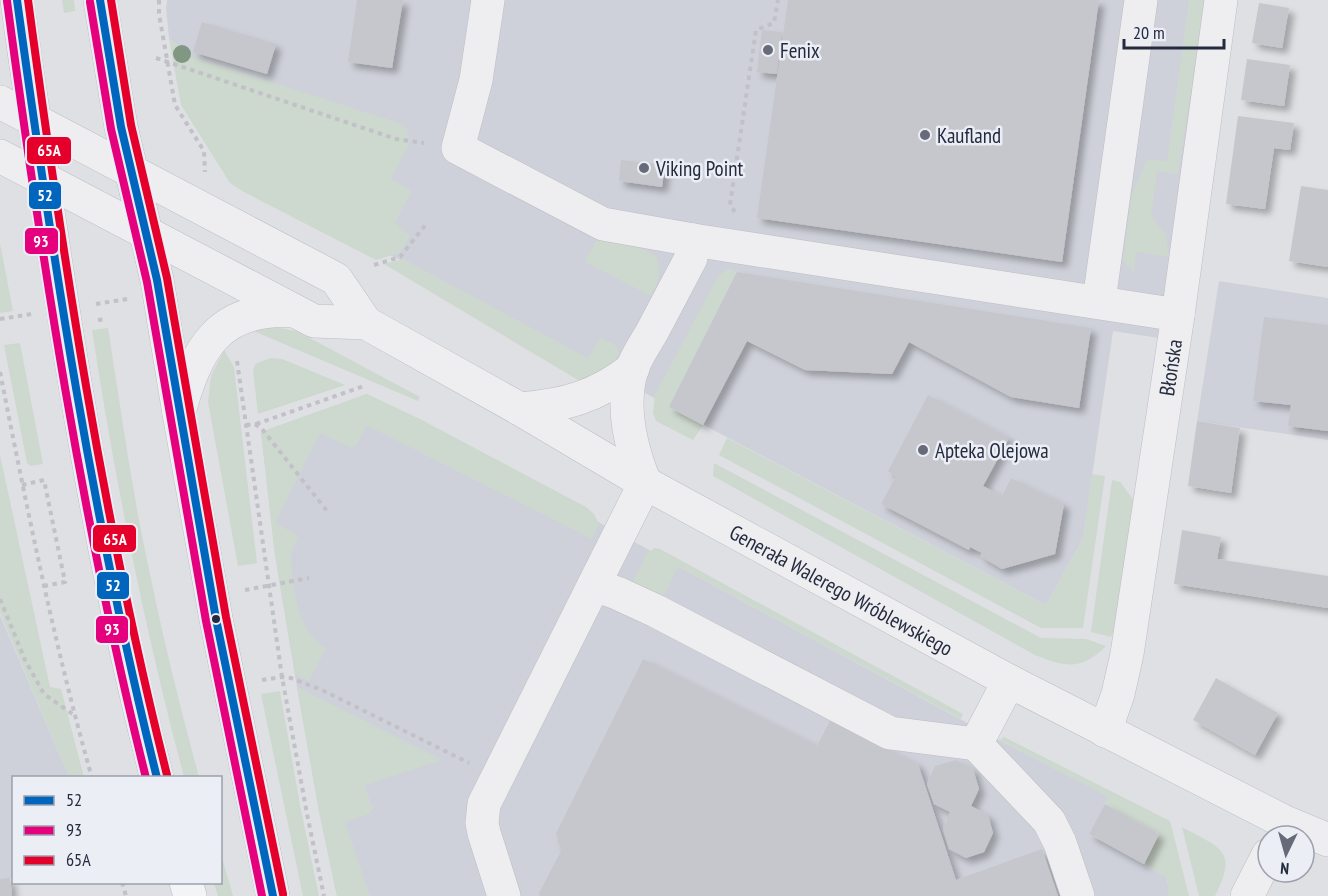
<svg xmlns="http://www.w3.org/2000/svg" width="1328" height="896" viewBox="0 0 1328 896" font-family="'PT Sans Narrow',sans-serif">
	<defs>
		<filter id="shadow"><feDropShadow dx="5.5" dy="5.5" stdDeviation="3" flood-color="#0004"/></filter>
	</defs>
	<rect width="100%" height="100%" fill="#dfe0e4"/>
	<g fill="#cfd1da">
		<polygon points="167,0 1207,0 1159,338 1113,331 1083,539 1046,605 717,432 352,234 189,56 169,38 166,8"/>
		<polygon points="1219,281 1328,298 1328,440 1197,421"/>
		<polygon points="367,394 678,566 982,731 1109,797 1089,834 1167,877 1169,896 337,896 319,811 297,687 275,555 261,432"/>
		<polygon points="0,615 69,777 14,778 14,877 10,879 12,896 0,896"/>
	</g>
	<g fill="#cdd8ce">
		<polygon points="62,0 74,0 75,11 64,13"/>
		<polygon points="1189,0 1205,0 1178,174 1157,171 1151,216 1165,233 1169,257 1136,252 1134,273 1123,261 1132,193 1147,159 1167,161"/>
		<polygon points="169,38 189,56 396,122 407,129 409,144 392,177 393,180 410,190 411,192 395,223 410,236 400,253 376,260 244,192 230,183 181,105"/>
		<path d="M597 239C618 247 640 242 657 258 661 274 658 282 651 296L585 262Z"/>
		<polygon points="0,243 13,311 0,313"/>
		<path d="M403 259 588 358 600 338 612 343 618 348C621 366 601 376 588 386L384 264Z"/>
		<polygon points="728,269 737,272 669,407 703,425 693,440 656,421 653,413 655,395 718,276"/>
		<polygon points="274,327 296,331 306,336 420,397 418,401 249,329"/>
		<path d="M108 328C121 410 132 493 150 574 164 643 181 710 199 777H184C145 630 115 481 92 330Z"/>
		<polygon points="20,343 43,464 31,466 27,463 4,345"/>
		<polygon points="224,350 234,367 257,563 238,566 208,402 211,376"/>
		<polygon points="271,358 282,359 345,385 258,414 253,370 255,364"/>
		<path d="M367 394 420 419 586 507 594 514 599 524 592 539 366 425 357 445 352 448 320 433 275 523 298 535 291 555V564C294 593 298 632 326 648L309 681 295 674 275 555 261 432Z"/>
		<polygon points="727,438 1046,605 1083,539 1092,474 1105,476 1083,628 1041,628 719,455"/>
		<polygon points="0,455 50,687 61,689 84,777 69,777 0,613"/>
		<path d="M714 463 1041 638 1086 639 1106 646C1081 671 1065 667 1035 655L713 476Z"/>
		<polygon points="1112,480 1120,482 1135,502 1115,629 1111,637 1091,632"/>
		<polygon points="655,548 660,549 963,714 961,719 678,566 661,602 631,586 647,553"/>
		<polygon points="297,687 442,760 365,785 373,809 369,814 345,822 370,896 337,896 319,811"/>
		<polygon points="280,691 300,805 319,896 303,896 261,694"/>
		<polygon points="1004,737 1170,821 1189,896 1169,896 1167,877 1144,864 1159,834 1105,804 1108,797 1000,740"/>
		<path d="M1182 827C1220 848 1239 850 1215 896H1199Z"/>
		<polygon points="221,854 233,896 218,896 214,883 220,882"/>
	</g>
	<g fill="#c6c7cc" filter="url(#shadow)">
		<polygon points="357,0 403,0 392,68 348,62"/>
		<polygon points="788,0 1099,0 1062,262 757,218"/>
		<polygon points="1259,3 1289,8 1282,48 1252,43"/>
		<polygon points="202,22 276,44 267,74 193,52"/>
		<polygon points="762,30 782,32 777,74 757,72"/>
		<polygon points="1247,59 1290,65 1284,106 1241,100"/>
		<polygon points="1238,116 1294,123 1290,150 1274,148 1265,209 1226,204"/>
		<polygon points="621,160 665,165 662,187 619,181"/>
		<polygon points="1301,186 1328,190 1328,267 1289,261"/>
		<polygon points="737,272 1091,328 1079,408 1011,397 909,342 892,374 805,370 747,341 703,425 669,407"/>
		<polygon points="1264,317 1328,325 1328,431 1288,426 1291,405 1253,401"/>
		<polygon points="928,395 1009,438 983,486 1002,496 1011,478 1064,504 1055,554 1002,569 980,556 982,553 970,547 969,550 881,504 896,476 888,471"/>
		<polygon points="1197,421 1240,428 1231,493 1188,486"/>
		<polygon points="1182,530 1221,537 1217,559 1328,576 1328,608 1174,584"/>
		<polygon points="643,659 817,746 830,721 918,764 956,880 1042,849 1058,896 540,896 539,893 561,851 556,833"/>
		<polygon points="1216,678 1278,713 1255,755 1193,720"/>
		<polygon points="956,760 973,769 979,789 971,806 988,815 993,833 984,852 966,858 949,849 943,829 950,812 934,804 927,784 935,766"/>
		<polygon points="1105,804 1159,834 1144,864 1089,834"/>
		<polygon points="10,878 12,896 0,896 0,879"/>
	</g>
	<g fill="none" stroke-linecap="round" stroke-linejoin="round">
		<defs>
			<g id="minor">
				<polyline points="488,0 476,80 458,148 603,224 693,240"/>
				<polyline points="0,102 336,279 366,323"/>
				<path id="s1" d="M0 156 314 321 366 323 520 409 645 483 1009 681 1285 822 1328 840"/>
				<polyline points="1099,301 1141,0"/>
				<path d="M520 409C565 405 597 397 633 368"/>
				<path d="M179 413C196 347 220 306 295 311"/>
				<polyline points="594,585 617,593 656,611 890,733 976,744 1049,821 1060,843 1078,896"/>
				<path id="s2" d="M1105 731 1118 694 1127 654 1178 315 1221 0"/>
				<polyline points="976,744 1009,681"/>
				<path d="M504 896 484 833 482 823 484 804 645 483C631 448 620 407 632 369 636 357 645 344 652 332 665 307 678 283 691 258L693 240 1178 315"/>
				<polyline points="1247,896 1268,855"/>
			</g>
			<g id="major">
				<path d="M17 0C27 75 39 150 50 225 78 411 109 595 157 778"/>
				<polyline points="100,0 121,127 157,280 179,413 216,619 273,896"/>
				<polyline points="186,882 190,896"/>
			</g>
		</defs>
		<use href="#minor" stroke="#bcbdc2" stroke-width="34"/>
		<use href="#major" stroke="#babdc2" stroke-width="34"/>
		<g stroke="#c1c1c7" stroke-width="4" stroke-dasharray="4.5 4.5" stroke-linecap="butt">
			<polyline points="159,0 159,14 175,105 204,151 205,172"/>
			<polyline points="156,58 396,139 424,143"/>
			<polyline points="735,212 730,205 756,30 774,23 778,0"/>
			<polyline points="374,265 400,257 427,223"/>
			<polyline points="96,304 127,299"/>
			<polyline points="0,319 32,314"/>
			<polyline points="98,320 106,319"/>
			<polyline points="237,361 282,677 307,814 324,896"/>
			<path d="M0 372C27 508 54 644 92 778"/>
			<polyline points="256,424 364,386"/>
			<polyline points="246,425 255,424 262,429 327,511"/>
			<polyline points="22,485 44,480 65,582 44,586"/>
			<polyline points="245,590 309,578"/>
			<polyline points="0,599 25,660 44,694 74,715"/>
			<polyline points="262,680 282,677 291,678 324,691 469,763"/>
			<polyline points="122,882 126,896"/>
		</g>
		<use href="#minor" stroke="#eeeef1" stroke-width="33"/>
		<use href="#major" stroke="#f3f4f5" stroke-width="33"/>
		<defs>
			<g id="bus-1">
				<path d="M17 0C53 261 93 522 157 778"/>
				<polyline points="100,0 121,127 157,280 216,619 273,896"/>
			</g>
			<g id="bus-2">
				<path d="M7 1C42 262 82 522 146 778"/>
				<polyline points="90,2 111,129 147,282 206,621 262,896"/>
			</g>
			<g id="bus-3">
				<path d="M28 0C63 260 103 520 167 775"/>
				<polyline points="111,0 131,125 167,278 226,617 283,894"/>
			</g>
		</defs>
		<use href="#bus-1" stroke="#ebeef5" stroke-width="12"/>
		<use href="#bus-2" stroke="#ebeef5" stroke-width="12"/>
		<use href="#bus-3" stroke="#ebeef5" stroke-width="12"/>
		<use href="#bus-1" stroke="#0065bd" stroke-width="8"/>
		<use href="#bus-2" stroke="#e5007d" stroke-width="8"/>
		<use href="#bus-3" stroke="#e4002b" stroke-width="8"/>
	</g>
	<circle fill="#809782" cx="182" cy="54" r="9"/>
	<g fill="#666a79" stroke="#ebeef5" stroke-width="2">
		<circle cx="768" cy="50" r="6"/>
		<circle cx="925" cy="135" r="6"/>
		<circle cx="644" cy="168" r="6"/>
		<circle cx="923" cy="450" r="6"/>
	</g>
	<circle fill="#252b3f" stroke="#ebeef5" stroke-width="2" cx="216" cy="619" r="5"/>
	<g text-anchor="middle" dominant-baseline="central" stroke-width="5" stroke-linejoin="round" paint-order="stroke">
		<g font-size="21" fill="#252b3f" stroke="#ebeef5" text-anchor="start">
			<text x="780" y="50">Fenix</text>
			<text x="937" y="135">Kaufland</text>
			<text x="656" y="168">Viking Point</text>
			<text x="935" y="450">Apteka Olejowa</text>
		</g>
		<g font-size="21" fill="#252b3f" stroke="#ebeef5">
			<text stroke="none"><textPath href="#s2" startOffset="370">Błońska</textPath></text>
			<text stroke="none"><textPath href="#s1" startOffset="952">Generała Walerego Wróblewskiego</textPath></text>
		</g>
	</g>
	<g stroke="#ebeef5" stroke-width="2">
		<rect x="26" y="136" width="46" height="29" rx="6" fill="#e4002b"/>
		<rect x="28" y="181" width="34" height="29" rx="6" fill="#0065bd"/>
		<rect x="24" y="227" width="35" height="28" rx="6" fill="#e5007d"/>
		<rect x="92" y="524" width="45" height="29" rx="6" fill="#e4002b"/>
		<rect x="96" y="571" width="34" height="29" rx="6" fill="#0065bd"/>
		<rect x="95" y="615" width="34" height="29" rx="6" fill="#e5007d"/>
	</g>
	<g font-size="16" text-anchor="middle" font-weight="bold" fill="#fff">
		<text x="49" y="156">65A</text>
		<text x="45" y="201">52</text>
		<text x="41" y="247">93</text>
		<text x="115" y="545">65A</text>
		<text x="113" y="591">52</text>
		<text x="112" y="635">93</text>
	</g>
	<rect x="12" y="776" width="210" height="108" fill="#ebeef5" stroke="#9ca0ac" stroke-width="1.5"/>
	<rect x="24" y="796" width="30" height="9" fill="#0065bd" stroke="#9ca0ac" stroke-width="1.5"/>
	<text x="66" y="806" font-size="18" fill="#252b3f">52</text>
	<rect x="24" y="826" width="30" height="9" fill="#e5007d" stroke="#9ca0ac" stroke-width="1.5"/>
	<text x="66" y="836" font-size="18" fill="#252b3f">93</text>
	<rect x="24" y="856" width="30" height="9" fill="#e4002b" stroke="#9ca0ac" stroke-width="1.5"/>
	<text x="66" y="866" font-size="18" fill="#252b3f">65A</text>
	<g transform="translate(1286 854) rotate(185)"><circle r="28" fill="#ebeef5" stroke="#9ca0ac" stroke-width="1.5"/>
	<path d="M0-4.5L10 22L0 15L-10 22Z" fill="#666a79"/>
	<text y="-9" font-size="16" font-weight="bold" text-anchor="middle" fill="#252b3f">N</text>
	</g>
	<path d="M1124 39v9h100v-9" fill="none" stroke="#252b3f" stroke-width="3"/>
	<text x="1133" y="39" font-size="18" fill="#252b3f" stroke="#ebeef5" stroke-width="4.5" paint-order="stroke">20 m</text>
</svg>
